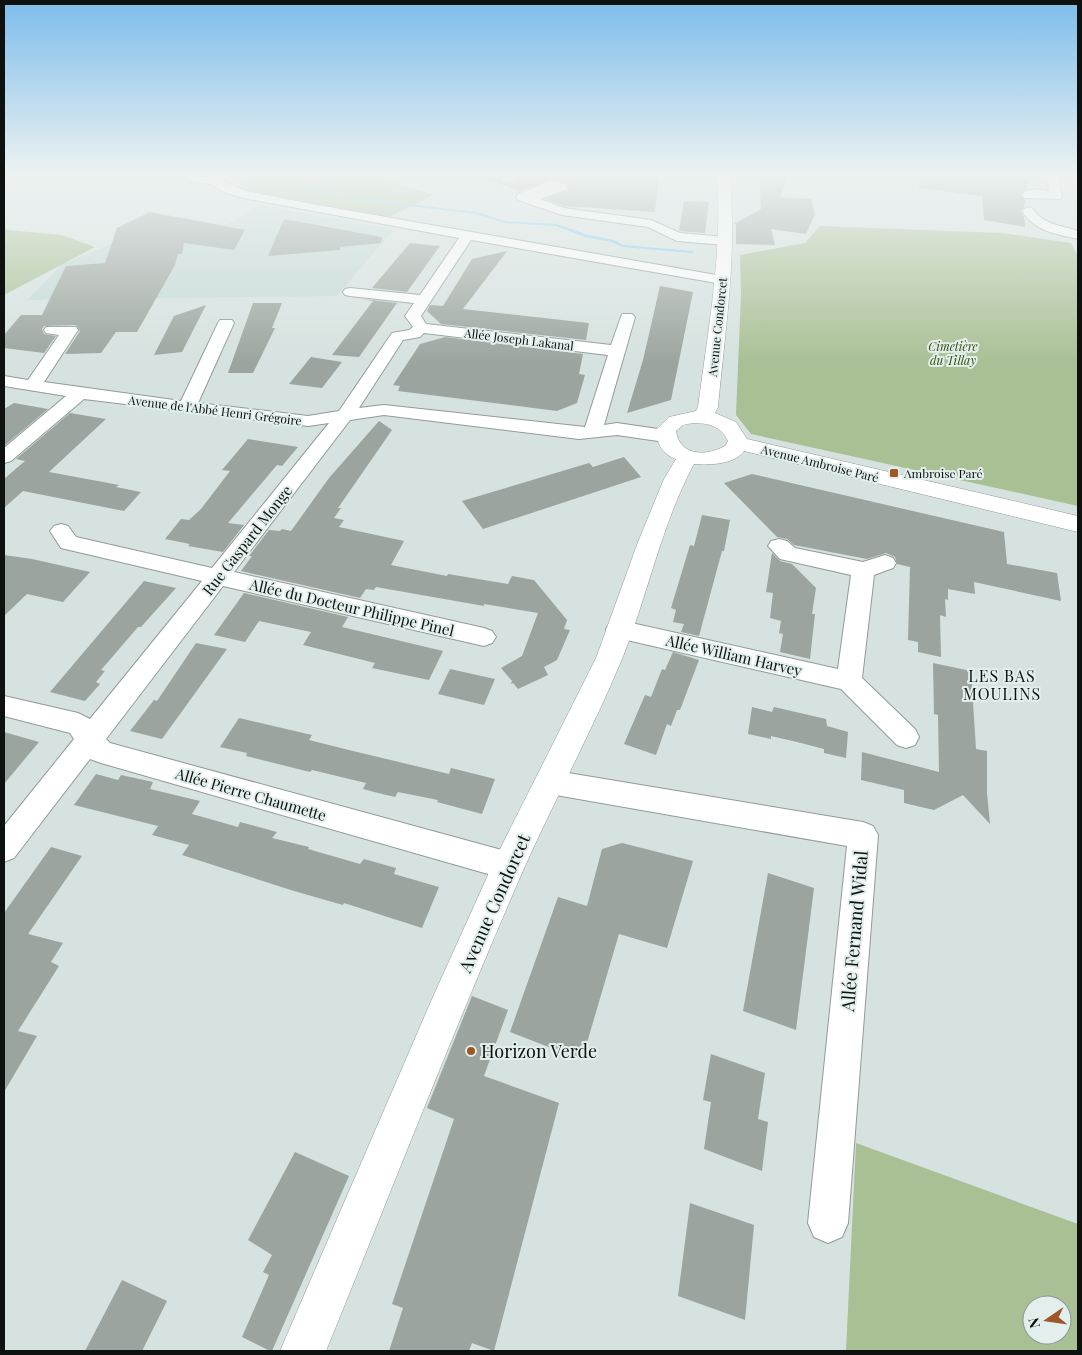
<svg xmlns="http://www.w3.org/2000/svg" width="1082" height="1355" viewBox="0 0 1082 1355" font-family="'Playfair Display',serif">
	<rect width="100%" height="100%" fill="#d6e2df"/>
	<polygon fill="#c3d9d4" points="261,205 393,230 337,296 27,300 61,265 121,240 134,243 182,217 226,225"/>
	<g fill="#a9c094" fill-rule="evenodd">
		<polygon points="252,173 361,173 434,195 389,217 245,190 238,186"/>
		<polygon points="820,226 1002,233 1071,243 1078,256 1078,506 751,434 736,415 741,294 740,255 805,243"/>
		<polygon points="4,227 8,230 62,235 95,247 4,295"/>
		<path d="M856 1143 1078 1224V1351H846ZM1032 1305H1062V1335H1032Z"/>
	</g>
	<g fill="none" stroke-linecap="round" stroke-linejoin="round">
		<polygon fill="#7ccaf1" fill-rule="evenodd" points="305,187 365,199 477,212 505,221 557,224 588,235 614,240 623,245 692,251 694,252 692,253 622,247 611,242 585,237 556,226 505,223 476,214 365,201 306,189"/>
	</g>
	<g fill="#9ba49e">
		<polygon points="479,173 506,173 499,179 503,183 512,183 527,173 659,174 655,212 564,206 545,199 567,191 569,186 566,182 550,178 520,191 479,177"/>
		<polygon points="759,173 788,173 780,197 811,199 815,214 806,234 771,229 775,245 736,244 736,224 734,224 761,209"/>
		<polygon points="920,173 1009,173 1009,175 1029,178 1027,189 1020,194 1025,200 1024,208 1020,211 1024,217 1025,227 984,220 982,196 919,188"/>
		<polygon points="684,201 709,202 705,233 679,231"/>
		<polygon points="150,212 245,230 234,250 184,243 182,254 178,254 175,265 137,332 116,332 101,353 65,354 80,331 76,325 44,326 42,329 44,334 56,336 44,353 4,348 4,335 21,315 42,315 66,266 105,263 117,228"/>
		<polygon points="284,219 382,237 381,243 340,247 340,250 268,256"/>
		<polygon points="410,243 440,246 407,292 372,288"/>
		<polygon points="507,251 463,309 589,323 586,340 441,324 427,311 430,305 443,306 472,259"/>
		<polygon points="660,286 693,292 671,400 627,413 643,360"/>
		<polygon points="363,299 397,303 359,357 332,355 373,301"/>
		<polygon points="253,303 282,303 272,328 275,328 253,373 228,373"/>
		<polygon points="206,305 182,352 154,355 174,316"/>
		<polygon points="445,337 583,354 579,374 585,375 577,403 557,411 398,391 400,386 393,385 420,344"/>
		<polygon points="311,357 342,362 322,388 289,384"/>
		<polygon points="14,403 48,409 4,446 4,409"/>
		<polygon points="70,413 106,419 49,472 119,485 116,487 141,492 124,511 23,491 4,508 4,479 25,461 16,459"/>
		<polygon points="379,421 392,430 338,508 341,508 334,518 344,520 339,527 404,541 391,565 447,576 448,574 508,584 512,576 534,580 567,620 564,629 570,630 557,660 544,667 548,675 518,689 513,683 511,684 512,681 501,668 522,656 538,613 484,604 484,606 376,587 374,590 366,589 360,598 241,571 252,556 249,556 269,530 280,531 282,529 291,531 329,478"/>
		<polygon points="248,439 298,447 282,466 277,465 228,523 244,525 223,552 188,546 190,544 165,539 181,519 189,520 201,509 230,471 222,470"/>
		<polygon points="624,457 641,477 483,529 462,501 589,463 593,467"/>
		<polygon points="752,474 1004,532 1007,564 1057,573 1061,601 974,582 975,594 948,589 948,600 945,599 946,617 940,615 941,657 918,652 918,642 908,640 910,567 897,564 895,557 886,553 867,559 794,545 787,539 777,537 724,483"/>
		<polygon points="702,515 730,520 724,551 722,551 699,636 681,632 684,624 673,622 676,610 671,608 690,545 694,546"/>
		<polygon points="772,553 780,561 792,564 816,588 812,614 815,614 810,659 780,652 783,634 779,633 781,621 770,618 773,593 766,592"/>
		<polygon points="4,555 32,559 90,572 63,602 27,594 4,616"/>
		<polygon points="144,581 176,588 141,627 138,627 101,670 105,671 96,682 100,684 85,701 50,692"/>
		<polygon points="244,593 348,617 342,627 443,651 429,680 372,668 375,663 303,645 311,632 259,621 245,642 214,635"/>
		<polygon points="196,643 227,649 162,739 130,731 154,700 157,701"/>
		<polygon points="673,652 699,660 680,710 677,710 671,726 667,724 656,755 624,744 645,695 651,697 662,669 665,670"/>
		<polygon points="933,663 971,671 976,749 987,751 987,793 990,824 963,795 934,810 904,803 904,790 861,780 862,752 939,772 938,715 934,714"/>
		<polygon points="450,669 495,679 484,705 438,694"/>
		<polygon points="752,707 772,712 774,707 826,719 827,726 848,732 846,758 824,753 824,749 797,742 771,736 771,739 748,734"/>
		<polygon points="239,718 312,735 309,740 353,751 449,774 451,768 495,779 482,814 437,802 438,800 398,792 395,797 378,793 363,789 366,783 312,770 310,772 246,756 247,753 220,747"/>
		<polygon points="4,732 39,742 4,784"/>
		<polygon points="96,774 118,780 121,775 153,782 150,789 200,801 192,814 238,827 240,822 277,832 272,838 309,847 308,849 360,864 364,859 396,868 394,874 439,887 422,928 344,903 343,905 294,891 182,855 189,845 152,835 158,826 74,805"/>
		<polygon points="622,843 693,861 667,948 619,934 586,1046 581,1045 577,1058 510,1032 558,897 587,906 602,849"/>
		<polygon points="51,847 82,856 28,934 63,943 51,962 59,966 18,1031 37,1036 4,1092 4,913"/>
		<polygon points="768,873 814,888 796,1030 743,1011"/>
		<polygon points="472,996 508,1010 484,1076 559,1103 494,1351 472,1343 469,1351 389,1351 403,1308 392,1304 454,1119 427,1108"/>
		<polygon points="711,1054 765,1073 758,1119 768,1122 762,1171 704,1149 711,1102 703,1100"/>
		<polygon points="295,1152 349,1176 272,1351 270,1351 242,1337 269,1275 263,1272 272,1255 248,1240"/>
		<polygon points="690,1203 754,1225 745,1320 678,1296"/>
		<polygon points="122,1280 167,1301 142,1351 85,1351"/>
	</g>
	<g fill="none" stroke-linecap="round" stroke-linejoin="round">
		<defs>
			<g id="street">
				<path d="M187 173H199L198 177C210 178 220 173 231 173L222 181 246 191 312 204 722 276 727 277 729 280 727 283 722 284 471 240 421 316 426 324 611 345 622 314H632L635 317 604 425 617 423 665 430 672 432 674 436 672 440 665 442 617 435 579 439 384 415 350 420 234 572 484 628 492 631 496 637 492 643 484 646 223 586 106 739 110 743 509 852 520 856 524 866 520 876 509 880 101 763 90 759 14 858 4 862V826L74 739 70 733 4 716V696L78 713 90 719 202 581 61 548 50 531 54 526 61 524 68 526 76 537 212 568 329 423 308 426 84 399 11 461 4 463V448L66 396 4 386V376L28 380 59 335 46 333 44 330 46 327H76L78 330 44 382 181 401 218 323 220 320H232L234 323 198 403 308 416 339 411 392 333 409 330 413 327 405 316 414 303 350 296 345 295 343 292 345 289 350 288 420 295 459 238 243 198 224 192 210 184 189 181ZM424 333 608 355 585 427 384 405 359 408 403 340 420 337Z"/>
				<polygon points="510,173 525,173 511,181 503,181 501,179"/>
				<polygon points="883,173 895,173 895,174 889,177 885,176"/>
				<polygon points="1046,173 1058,173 1062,196 1060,199 1024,198 1022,195 1024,192 1036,189 1049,191"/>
				<polygon points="551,180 565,184 567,187 565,190 540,199 564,208 651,220 680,233 724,237 731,241 724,245 677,241 648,227 562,215 518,200 516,197 518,194"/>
				<path d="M1028 207 1032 208C1044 225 1060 225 1078 231V239C1056 234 1034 231 1022 211Z"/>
				<polygon points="779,539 787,541 795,548 863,562 885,555 893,558 896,563 893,568 874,575 862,678 915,729 919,737 915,745 906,748 897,745 841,689 618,638 610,635 606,629 610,623 618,620 838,669 851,575 780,559 768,546 771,541"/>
				<polygon points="550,770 863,822 873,826 878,835 848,1223 842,1237 828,1243 814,1237 808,1223 847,846 550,794 540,791 536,782 540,773"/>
			</g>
			<path id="secondary" d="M717 173H729C738 251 725 330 718 407L715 413 736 422 747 439 1078 516V532L744 451C734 465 709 465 694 464 661 525 648 595 622 659 592 731 554 801 522 873 453 1031 391 1192 326 1351H280L432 999 497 855 596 658 638 542 664 479 676 459C662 454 657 444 656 430L669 417 696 411 698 407C708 330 723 251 717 173ZM693 423C709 423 721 426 728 441L725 446C707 456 680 457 676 431L683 425Z"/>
		</defs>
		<use href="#street" stroke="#909b98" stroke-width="2"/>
		<use href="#secondary" stroke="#909b98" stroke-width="1"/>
		<use href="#street" fill="#fff" fill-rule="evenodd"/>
		<use href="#secondary" fill="#fff" fill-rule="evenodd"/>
	</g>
	<linearGradient id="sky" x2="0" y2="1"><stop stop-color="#7dbdec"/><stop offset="0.48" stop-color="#edf2f1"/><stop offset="1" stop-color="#edf2f1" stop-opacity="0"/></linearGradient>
	<rect width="1082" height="363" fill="url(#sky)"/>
	<g fill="#9c5828" stroke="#e3efec" stroke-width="2">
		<rect x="889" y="468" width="10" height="10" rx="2.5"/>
		<circle cx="471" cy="1051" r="5"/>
	</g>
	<g text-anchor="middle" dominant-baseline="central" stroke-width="4" stroke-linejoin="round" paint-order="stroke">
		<g font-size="12" fill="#0d1110" stroke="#e3efec">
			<text transform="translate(717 327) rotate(-84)">Avenue Condorcet</text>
			<text transform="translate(519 339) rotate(7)">Allée Joseph Lakanal</text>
			<text transform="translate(215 410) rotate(7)">Avenue de l'Abbé Henri Grégoire</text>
			<text transform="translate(820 463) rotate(14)">Avenue Ambroise Paré</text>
		</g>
		<g font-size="12" font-style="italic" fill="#334f07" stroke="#e3efec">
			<text x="953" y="346">Cimetière<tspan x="953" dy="14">du Tillay</tspan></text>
		</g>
		<g font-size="12" fill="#0d1110" stroke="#e3efec" text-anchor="start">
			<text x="904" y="473">Ambroise Paré</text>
		</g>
		<g font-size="15" fill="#0d1110" stroke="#e3efec">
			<text transform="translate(247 540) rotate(-52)">Rue Gaspard Monge</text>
			<text transform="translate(352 607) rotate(13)">Allée du Docteur Philippe Pinel</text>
			<text transform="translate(734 655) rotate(13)">Allée William Harvey</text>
			<text transform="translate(251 794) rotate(16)">Allée Pierre Chaumette</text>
		</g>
		<g font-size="16" letter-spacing="1" fill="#0d1110" stroke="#e3efec">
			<text x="1002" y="675">LES BAS<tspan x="1002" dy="18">MOULINS</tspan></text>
		</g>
		<g font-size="18" fill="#0d1110" stroke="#e3efec">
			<text transform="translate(494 903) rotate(-66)">Avenue Condorcet</text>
			<text transform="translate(854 931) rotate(-85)">Allée Fernand Widal</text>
		</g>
		<g font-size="18" fill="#0d1110" stroke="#e3efec" text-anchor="start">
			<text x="481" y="1051">Horizon Verde</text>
		</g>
	</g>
	<rect width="1082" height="1355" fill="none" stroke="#0d1110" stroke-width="10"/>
	<g transform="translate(1047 1320) rotate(257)"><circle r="24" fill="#e3efec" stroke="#8d9694"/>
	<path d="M0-4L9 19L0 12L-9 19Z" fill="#9c5828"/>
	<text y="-8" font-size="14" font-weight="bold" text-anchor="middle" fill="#0d1110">N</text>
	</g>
</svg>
